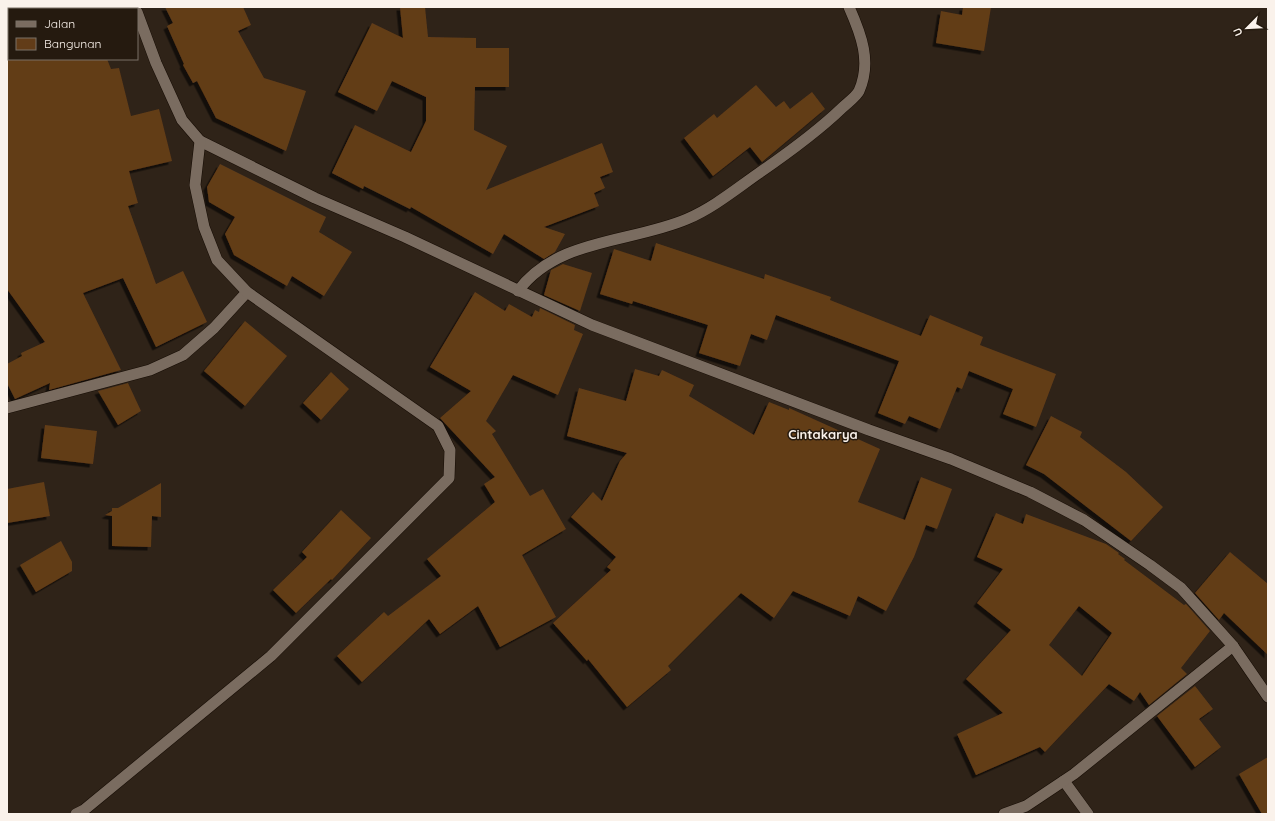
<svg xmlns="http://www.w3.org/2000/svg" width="1275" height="821" viewBox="0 0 1275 821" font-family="Quicksand,sans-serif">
	<defs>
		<filter id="shadow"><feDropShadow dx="-3.5" dy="3.5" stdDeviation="0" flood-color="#0009"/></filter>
	</defs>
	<rect width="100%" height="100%" fill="#2f2318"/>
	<g fill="#623c18" fill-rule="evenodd" filter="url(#shadow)">
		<polygon points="165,7 243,7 251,25 238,31 264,78 306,91 286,151 216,118 197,81 193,83 183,65 184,64 167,26 173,23"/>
		<polygon points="400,7 425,7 428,37 476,38 476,48 509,48 509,87 475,87 474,130 507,146 486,190 602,143 613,172 600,177 605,188 594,193 599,206 544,227 565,234 555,252 544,259 504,234 493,254 411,207 410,209 364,186 363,189 332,173 355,125 411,152 426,121 426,97 392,81 377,111 338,92 372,23 403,38"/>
		<polygon points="963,7 991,7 984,51 936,43 941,11 962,15"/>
		<polygon points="7,59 107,59 111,69 119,68 131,116 159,109 172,161 129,171 138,203 128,206 156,284 183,271 207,322 156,347 123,278 83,293 121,370 49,390 50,383 15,399 7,383 7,364 22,356 21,353 45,342 7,289"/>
		<polygon points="756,85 776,107 784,101 790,109 812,92 825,109 762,162 750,147 713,176 684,138 714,114 717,118"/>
		<polygon points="220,164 326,217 319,232 352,252 324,296 292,276 287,286 234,255 225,234 235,217 209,202 207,187"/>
		<polygon points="656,243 764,279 765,274 831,297 830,300 921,336 930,315 983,337 980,345 1056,374 1036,427 1003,414 1013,389 969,371 962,389 957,387 940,429 909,416 905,424 878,413 899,361 776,315 767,340 751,334 740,366 699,353 708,325 633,301 632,304 600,294 614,249 651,261"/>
		<polygon points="563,264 592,273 580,311 544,295 551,270"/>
		<polygon points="475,292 505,311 509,304 532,317 535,310 539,312 540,308 575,325 574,330 583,334 558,395 513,375 486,421 496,431 492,434 530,496 543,489 566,529 522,555 556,617 500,647 478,606 440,634 429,619 362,682 337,656 384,612 388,616 441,576 427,559 495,502 484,484 495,477 440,418 471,391 430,367"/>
		<polygon points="245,321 287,356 245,406 204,371"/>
		<polygon points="635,369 659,376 662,370 694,385 689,396 754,435 769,402 789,410 789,408 880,449 858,502 905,520 921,477 952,489 937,529 926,525 914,557 886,611 858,596 850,616 793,591 774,618 741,593 668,666 671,670 627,707 588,659 587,661 553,623 611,570 607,567 616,557 571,517 593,492 602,501 620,461 627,453 567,436 579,388 626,401"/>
		<polygon points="331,372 349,389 321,420 303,403"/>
		<polygon points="128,383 141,411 118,425 98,391"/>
		<polygon points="1051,416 1082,432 1080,437 1126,472 1163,507 1131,541 1044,474 1026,465"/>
		<polygon points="45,425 97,431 93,464 41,458"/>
		<polygon points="44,482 50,516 7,523 7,489"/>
		<polygon points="161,483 161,517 152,516 151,547 112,546 112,516 105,515 112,511 112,508 118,508"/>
		<polygon points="341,510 371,538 332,580 331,579 296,613 273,590 307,557 302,552"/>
		<path d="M996 513 1023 524 1026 514 1106 544 1119 553 1118 554 1125 559 1124 560 1184 605 1186 604 1210 631 1181 668 1187 674 1149 705 1140 692 1134 701 1109 684 1045 752 1040 747 976 775 957 734 1003 713 966 679 1011 630 977 603 1003 569 977 557ZM1079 606 1112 633 1082 676 1049 645Z"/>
		<polygon points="61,541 72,562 72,571 36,592 20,565"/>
		<polygon points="1230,552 1268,584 1268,655 1224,613 1219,620 1195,593"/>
		<polygon points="1195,686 1213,709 1199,719 1221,747 1195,767 1157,716"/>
		<polygon points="1268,757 1268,814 1262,814 1239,774"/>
	</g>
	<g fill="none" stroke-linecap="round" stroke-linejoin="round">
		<defs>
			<g id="minor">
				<path d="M518 291C557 238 631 243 687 219 713 208 736 189 759 173 788 153 816 133 842 108 847 103 856 97 859 91 872 62 861 34 849 7"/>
				<polyline points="7,408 150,370 183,355 214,328 247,292"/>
				<polyline points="1064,781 1088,814"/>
				<polyline points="1004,814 1026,806 1074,774 1233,646"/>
			</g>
			<polyline id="tertiary" points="200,141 315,198 405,237 592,325 869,430 951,459 1030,492 1084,520 1150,565 1181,588 1233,646 1268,697"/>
			<polyline id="secondary" points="76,814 84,810 271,656 449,478 450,450 438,426 247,292 217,260 204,227 195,185 200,141 182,120 156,63 137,12"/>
		</defs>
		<use href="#minor" stroke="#160c04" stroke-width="12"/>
		<use href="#tertiary" stroke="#160c04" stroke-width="12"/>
		<use href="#secondary" stroke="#160c04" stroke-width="12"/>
		<use href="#minor" stroke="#7a6c60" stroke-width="11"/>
		<use href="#tertiary" stroke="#7a6c60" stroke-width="11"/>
		<use href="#secondary" stroke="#7a6c60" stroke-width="11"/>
	</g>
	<g text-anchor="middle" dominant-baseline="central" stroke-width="3" stroke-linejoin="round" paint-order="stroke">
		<g font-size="13" font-weight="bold" fill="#faf2eb" stroke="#251a0f">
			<text x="823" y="434">Cintakarya</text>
		</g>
	</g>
	<rect width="1275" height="821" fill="none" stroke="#faf2eb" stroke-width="16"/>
	<rect x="8" y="8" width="130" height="52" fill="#251a0f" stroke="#7a7067"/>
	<rect x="16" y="21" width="20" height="6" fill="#7a6c60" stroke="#7a7067"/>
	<text x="44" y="28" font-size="12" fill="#faf2eb">Jalan</text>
	<rect x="16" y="38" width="20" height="12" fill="#623c18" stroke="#7a7067"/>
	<text x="44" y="48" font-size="12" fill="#faf2eb">Bangunan</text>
	<g transform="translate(1247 28) rotate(246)" stroke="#251a0f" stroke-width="3" paint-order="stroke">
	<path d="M0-3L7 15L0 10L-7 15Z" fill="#faf2eb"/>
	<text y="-6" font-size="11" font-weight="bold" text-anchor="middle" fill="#faf2eb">U</text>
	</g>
</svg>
